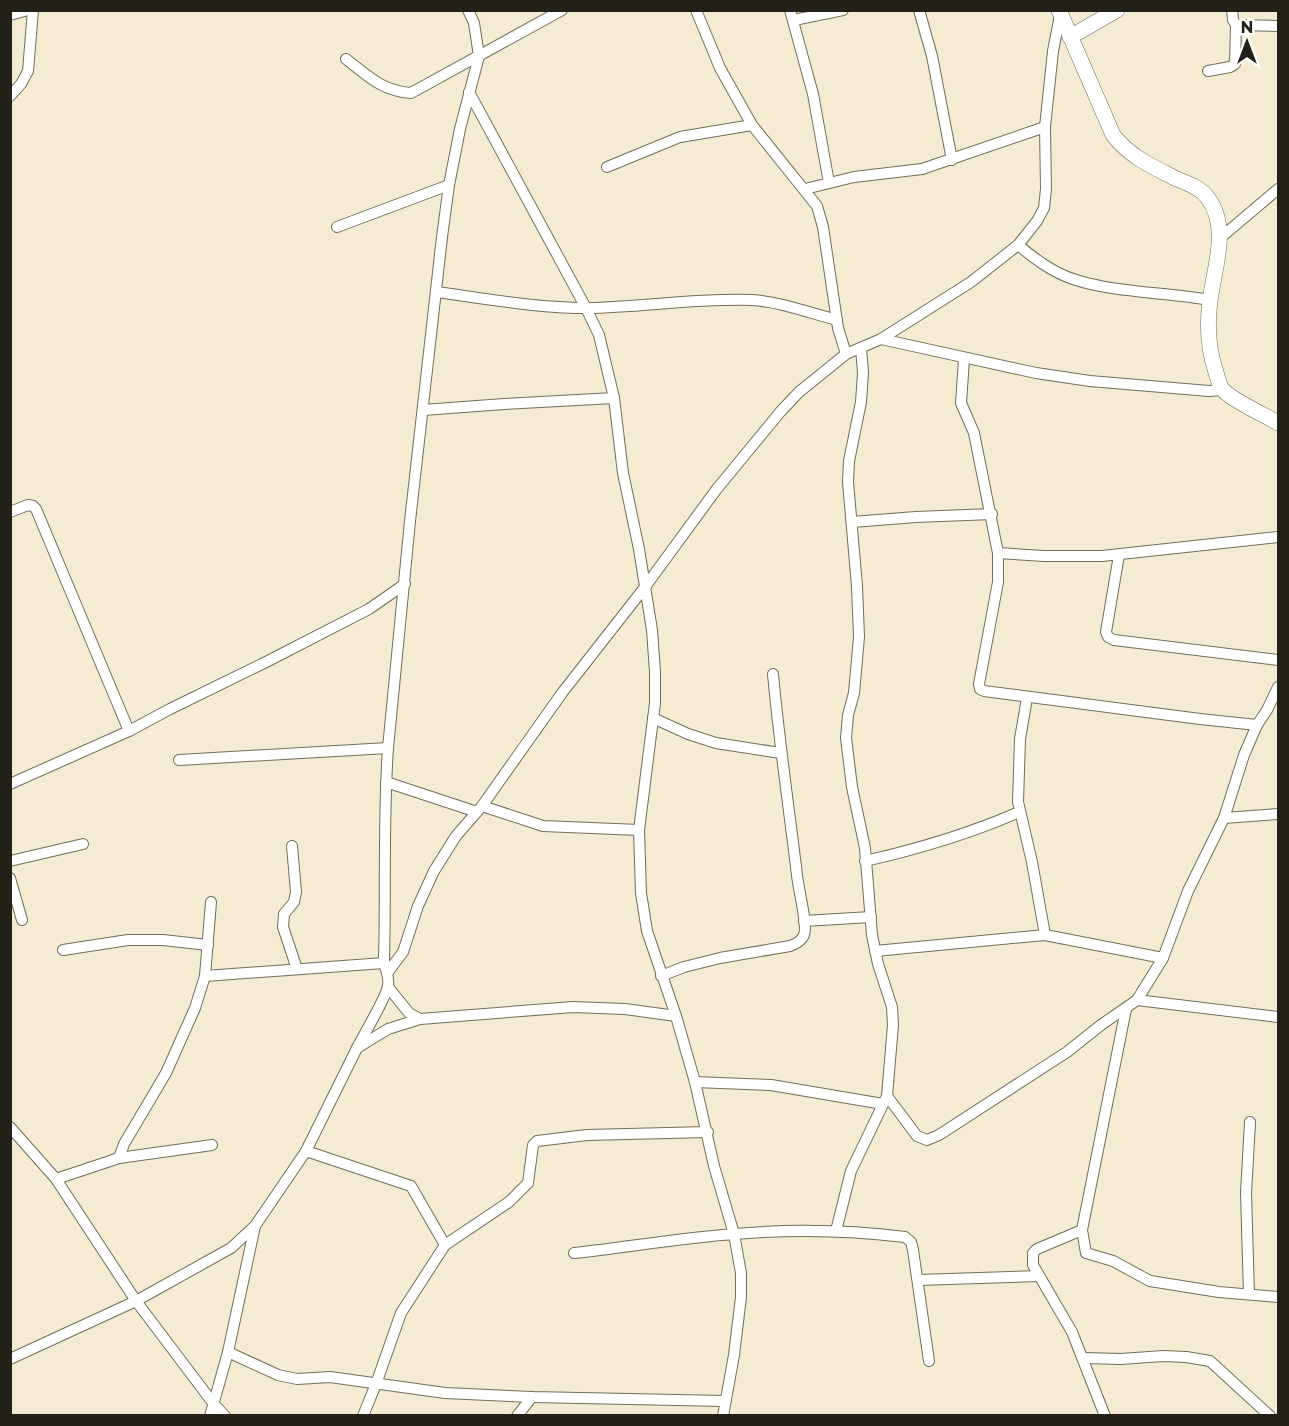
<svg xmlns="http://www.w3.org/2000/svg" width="1289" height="1426" viewBox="0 0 1289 1426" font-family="Montserrat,sans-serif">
	<rect width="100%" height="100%" fill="#f3ecd2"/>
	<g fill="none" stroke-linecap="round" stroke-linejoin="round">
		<defs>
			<g id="street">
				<polyline points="696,10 720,68 752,125 817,206 823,227 838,328 846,354"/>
				<polyline points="790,10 813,94 829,183"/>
				<polyline points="919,10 932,56 952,160"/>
				<polyline points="1232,10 1233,20 1236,25 1278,26"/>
				<polyline points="10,15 28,10"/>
				<polyline points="794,20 843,10"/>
				<path d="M346 59C368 76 382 91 411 93L562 10"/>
				<polyline points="1208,71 1230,67 1235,64 1236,25"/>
				<polyline points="469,92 586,308 599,335 614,398 623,473 639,549 652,630 655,672 655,703 639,830 641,893 647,931 676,1016 695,1082 714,1166 734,1234 741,1273 741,1297 734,1355 723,1416"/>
				<polyline points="10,96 21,84 28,71 33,10"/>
				<polyline points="607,167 680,137 752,125"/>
				<polyline points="805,189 854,177 922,169 1045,127"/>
				<polyline points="337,227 449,185"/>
				<polyline points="1219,239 1278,189"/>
				<path d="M1018 245C1035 259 1052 272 1073 279 1114 293 1166 292 1210 300"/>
				<path d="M437 292C487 299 538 308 588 308 642 307 698 298 752 300 781 302 810 313 837 320"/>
				<polyline points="881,339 1036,373 1090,381 1209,391 1223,390"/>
				<polyline points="964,359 961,403 974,433 998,553 998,582 979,684 980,689 984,691 1200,719 1257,725"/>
				<polyline points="423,410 504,404 614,398"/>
				<polyline points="10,512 28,505 33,506 36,509 129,731"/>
				<polyline points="852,522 916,517 992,514"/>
				<polyline points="998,553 1044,556 1102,556 1278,537"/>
				<polyline points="1119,555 1106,632 1108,637 1114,640 1278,660"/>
				<polyline points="1027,698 1020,739 1018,802 1032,862 1045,935"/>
				<polyline points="653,718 688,734 716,743 780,753"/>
				<polyline points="179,760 388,748"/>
				<polyline points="386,782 477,812"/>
				<polyline points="10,784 129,731 170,709 268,661 369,609 405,584"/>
				<polyline points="482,806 543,826 639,830"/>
				<polyline points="1224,818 1278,814"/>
				<polyline points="292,846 296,892 294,902 284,914 283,927 297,969"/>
				<polyline points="10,861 83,844"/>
				<path d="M865 861C918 849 969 834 1019 812"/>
				<polyline points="10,878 22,920"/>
				<polyline points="804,921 871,917"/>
				<polyline points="63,950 128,940 163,940 208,945"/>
				<polyline points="875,951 1045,935 1163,958"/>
				<polyline points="388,972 403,952 418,906 434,871 456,836 482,806 562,693 645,587 716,490 781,411 799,392 846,354 881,339 971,282 1018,245 1037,221 1044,208 1046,189 1045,127 1053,51 1060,15"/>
				<polyline points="205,976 384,963"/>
				<path d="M661 976 684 967 720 958 790 946C796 944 802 940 804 935 808 925 798 888 797 875 789 808 779 741 773 674"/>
				<polyline points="388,987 409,1013 420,1019"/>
				<polyline points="1137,1000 1278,1017"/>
				<polyline points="1126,1009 1082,1230 1086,1253 1113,1261 1150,1281 1219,1292 1278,1297"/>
				<path d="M357 1048C364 1034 386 998 388 986 390 976 384 968 384 959 386 889 383 818 388 748L410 521 442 237 449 185 460 129 479 56 474 23 468 10"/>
				<polyline points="695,1082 771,1085 883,1104"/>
				<polyline points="887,1096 917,1136 927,1140 939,1135 1067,1052 1101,1025 1137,1000 1163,958 1188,891 1224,818 1244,755 1257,725 1267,710 1278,687"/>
				<polyline points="10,1127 56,1179 136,1301 213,1403 225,1416"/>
				<polyline points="306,1151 411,1186 445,1245"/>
				<polyline points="119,1158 124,1144 166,1073 195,1008 205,976 211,902"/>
				<polyline points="56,1179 119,1158 212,1145"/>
				<polyline points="1082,1230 1037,1249 1033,1253 1033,1265 1072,1332 1105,1416"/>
				<polyline points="836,1231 851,1171 887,1096 893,1025 892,1007 878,964 872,935 865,848 852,787 846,738 848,715 854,693 859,637 857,586 848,482 849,461 861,402 863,373 861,348"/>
				<path d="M574 1253C628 1247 681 1238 734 1234 791 1229 848 1230 905 1237L911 1242 913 1250 929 1361"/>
				<polyline points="918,1280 1039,1276"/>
				<polyline points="1249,1294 1246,1193 1250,1122"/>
				<polyline points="228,1352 278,1375 297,1379 330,1377 445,1393 532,1397 725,1401"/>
				<polyline points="1084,1358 1121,1359 1163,1356 1186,1357 1210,1361 1270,1416"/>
				<polyline points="10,1359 136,1301 231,1248 255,1226 306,1151 357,1048 388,1029 420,1019 573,1007 625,1009 676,1016"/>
				<polyline points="210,1416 228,1352 255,1226"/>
				<polyline points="363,1416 376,1384 401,1313 445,1245 509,1202 528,1183 533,1145 537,1141 587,1135 708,1132"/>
				<polyline points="517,1416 532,1397"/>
			</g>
			<g id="secondary">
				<path d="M1059 10 1113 135C1130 157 1153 167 1177 179 1187 183 1201 188 1208 198 1230 228 1214 268 1210 301 1207 324 1208 347 1215 369 1217 375 1219 386 1223 390 1233 401 1265 415 1278 423"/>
				<polyline points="1070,37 1117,10"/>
			</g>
		</defs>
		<use href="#street" stroke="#726d56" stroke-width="12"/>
		<use href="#secondary" stroke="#726d56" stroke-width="16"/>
		<use href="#street" stroke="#fff" stroke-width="10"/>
		<use href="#secondary" stroke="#fff" stroke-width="15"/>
	</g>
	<rect width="1289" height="1426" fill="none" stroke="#232017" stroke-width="24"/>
	<g transform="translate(1247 42)" stroke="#ffffff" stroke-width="4.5" paint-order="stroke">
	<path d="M0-4.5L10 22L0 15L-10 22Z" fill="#232017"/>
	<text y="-9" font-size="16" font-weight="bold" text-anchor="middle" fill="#232017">N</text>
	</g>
</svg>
